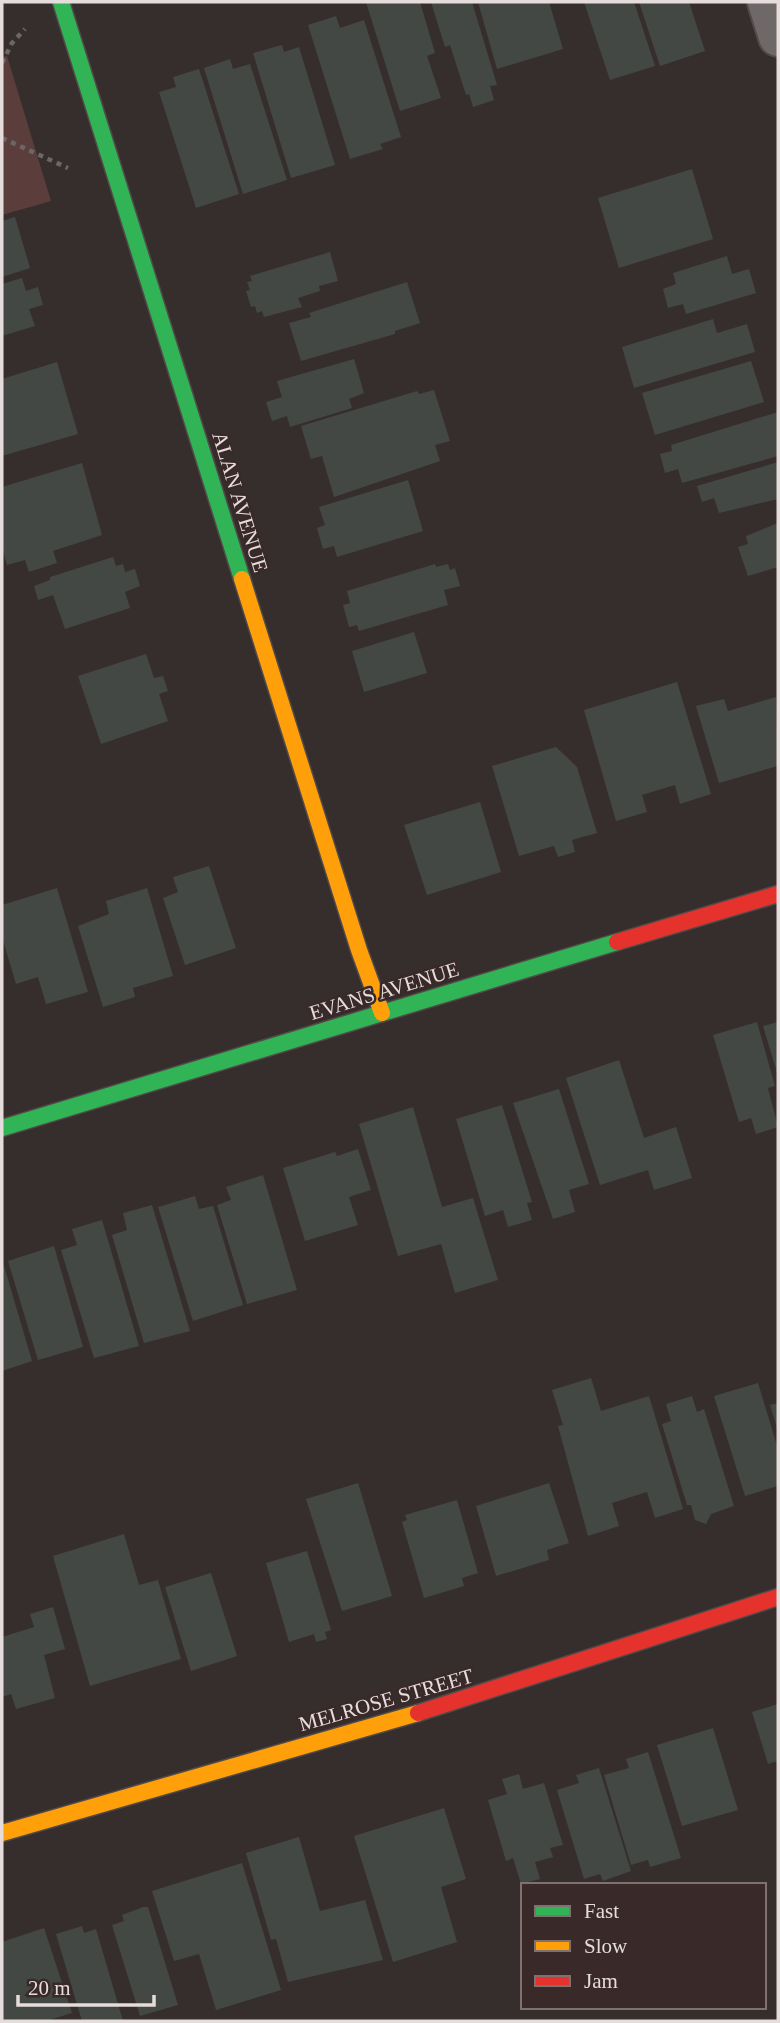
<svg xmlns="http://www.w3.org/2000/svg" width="780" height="2023" viewBox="0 0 780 2023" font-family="'Times New Roman',serif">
	<rect width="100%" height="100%" fill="#362e2c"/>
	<polygon fill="#5b3e3c" points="7,56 51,201 2,215 2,57"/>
	<g fill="#444844">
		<polygon points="366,2 420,2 435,53 427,56 441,98 400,111"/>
		<polygon points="431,2 472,2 497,85 490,86 494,100 473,107 469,94 466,95 450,45 445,47"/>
		<polygon points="478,2 549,2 563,49 497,69"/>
		<polygon points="584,2 634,2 655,66 610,80"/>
		<polygon points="639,2 689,2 705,51 660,66"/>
		<polygon points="336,16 340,28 364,20 401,137 380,144 383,149 350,159 308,25"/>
		<polygon points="282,45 284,52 299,47 335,165 291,178 253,53"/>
		<polygon points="230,59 233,69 250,64 287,180 243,194 204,68"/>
		<polygon points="199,69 239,194 196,208 159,92 176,87 173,77"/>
		<polygon points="692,169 713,239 619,268 598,198"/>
		<polygon points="15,217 30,268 2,277 2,221"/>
		<polygon points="330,252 338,281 319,286 320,291 298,298 302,307 264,317 262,311 257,313 255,306 251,307 246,291 250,290 247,282 252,281 250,276"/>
		<polygon points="727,256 732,274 749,269 756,293 686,314 683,304 668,308 663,289 676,284 673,273"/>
		<polygon points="22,278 26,291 38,287 43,305 29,309 35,326 2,336 2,284"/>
		<polygon points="407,282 420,323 395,331 395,334 301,361 289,323 311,317 309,313"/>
		<polygon points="713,319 717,333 747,324 755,352 634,388 622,347"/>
		<polygon points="354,359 364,393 349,399 352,408 290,427 287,416 272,421 266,402 282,397 277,381"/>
		<polygon points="751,361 764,402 655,435 642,393"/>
		<polygon points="57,362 78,434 2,456 2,379"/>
		<polygon points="434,390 450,441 435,445 440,461 334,497 322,456 311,459 301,426 417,391 419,394"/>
		<polygon points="778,412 778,456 682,483 678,469 665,473 660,454 672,451 671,445"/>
		<polygon points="778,462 778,499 719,513 714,498 702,502 697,486"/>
		<polygon points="82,463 102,535 53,551 57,563 29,572 25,560 7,565 2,547 2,487"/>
		<polygon points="408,480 423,531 337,557 334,546 323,549 317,528 325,525 319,507"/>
		<polygon points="778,523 778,567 748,576 738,547 748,544 746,536"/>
		<polygon points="113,557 116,566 123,564 125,572 135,569 140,586 125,592 130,608 65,629 53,595 38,600 34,586 50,580 50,577"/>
		<polygon points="435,564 436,567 448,564 450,570 455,568 460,586 444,590 448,605 359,631 357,625 349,627 343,605 350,603 347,591"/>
		<polygon points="414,632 427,673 364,692 352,651"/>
		<polygon points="146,654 154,678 163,676 168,691 159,694 168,721 101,744 78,676"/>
		<polygon points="677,682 711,794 680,804 675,785 642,795 647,812 616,821 584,710"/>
		<polygon points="776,697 778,766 719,783 696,706 724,699 728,711"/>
		<polygon points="556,747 577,767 597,833 572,840 575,852 558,857 554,846 519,856 492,766"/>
		<polygon points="480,802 501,872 427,895 404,825"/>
		<polygon points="209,866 236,948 185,965 163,898 178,892 173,877"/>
		<polygon points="57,888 88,992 46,1004 38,977 16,984 2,937 2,905"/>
		<polygon points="147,888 173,976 133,988 135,997 103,1007 78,926 109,914 106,901"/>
		<polygon points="757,1022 775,1086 768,1088 778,1127 756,1134 751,1118 739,1122 713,1035"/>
		<polygon points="778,1022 778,1076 763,1026"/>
		<polygon points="619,1060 644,1138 676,1127 692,1178 654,1190 648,1170 600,1185 566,1078"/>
		<polygon points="559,1089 589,1184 569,1190 575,1212 553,1219 513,1103"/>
		<polygon points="502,1105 532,1202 527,1203 532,1220 508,1227 503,1210 485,1216 456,1119"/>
		<polygon points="413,1107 442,1207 473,1198 498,1280 455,1293 441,1244 398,1256 359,1124"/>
		<polygon points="358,1149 371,1190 349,1197 358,1225 305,1241 283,1168 335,1152 337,1156"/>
		<polygon points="263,1175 297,1290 247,1304 217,1205 231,1200 226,1187"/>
		<polygon points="195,1196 199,1209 213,1206 243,1305 193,1321 158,1207"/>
		<polygon points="152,1205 190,1331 144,1343 112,1235 127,1230 123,1213"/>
		<polygon points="102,1220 139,1346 94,1358 61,1250 77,1245 72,1229"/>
		<polygon points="54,1246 83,1347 38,1360 8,1261"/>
		<polygon points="2,1259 32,1361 2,1371"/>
		<polygon points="591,1378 601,1411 649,1396 683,1509 655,1518 647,1492 612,1503 619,1526 588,1536 558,1426 563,1425 552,1390"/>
		<polygon points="758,1383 778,1449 778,1486 745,1496 714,1396"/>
		<polygon points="692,1396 697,1412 704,1409 734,1506 711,1514 706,1524 695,1520 691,1505 687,1505 662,1424 671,1421 666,1404"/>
		<polygon points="778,1403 778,1431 770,1405"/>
		<polygon points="358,1483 392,1596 342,1611 306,1499"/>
		<polygon points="549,1483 569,1543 547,1550 549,1560 496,1576 476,1506"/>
		<polygon points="457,1500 478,1573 462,1578 464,1586 424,1598 402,1522 407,1520 405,1515"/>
		<polygon points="124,1534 139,1585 158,1580 181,1659 90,1686 53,1556"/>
		<polygon points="307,1551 331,1630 325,1632 327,1639 316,1642 314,1634 289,1642 266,1563"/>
		<polygon points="211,1573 237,1656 191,1671 165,1587"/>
		<polygon points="53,1607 65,1649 44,1655 55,1698 16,1709 11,1694 2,1697 2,1637 34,1627 30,1614"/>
		<polygon points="778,1704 778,1761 768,1764 752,1712"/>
		<polygon points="713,1728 738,1810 682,1826 657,1745"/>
		<polygon points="648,1752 681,1858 650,1867 648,1860 631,1865 604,1775 629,1768 626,1759"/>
		<polygon points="599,1768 631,1871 603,1881 600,1874 584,1879 557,1790 579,1783 576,1775"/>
		<polygon points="519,1774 523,1789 544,1783 563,1845 550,1848 553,1857 535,1862 540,1879 521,1884 513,1858 506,1861 488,1800 507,1794 502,1779"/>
		<polygon points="444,1808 466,1879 441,1887 457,1942 393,1962 354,1836"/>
		<polygon points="299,1837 320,1911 365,1900 383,1960 288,1982 276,1939 271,1940 246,1853"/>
		<polygon points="242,1863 281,1990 216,2010 199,1954 174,1961 152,1891"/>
		<polygon points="143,1907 148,1907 178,2005 140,2016 112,1925 124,1921 122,1915"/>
		<polygon points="82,1926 84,1933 96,1929 123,2021 82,2021 56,1934"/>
		<polygon points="44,1928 72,2013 46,2021 2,2021 2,1942"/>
	</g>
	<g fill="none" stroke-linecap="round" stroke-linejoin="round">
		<defs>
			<polyline id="street" points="767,2 778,37"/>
			<g id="fast">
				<polyline points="61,2 242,579"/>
				<polyline points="2,1128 617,942"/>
			</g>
			<g id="slow">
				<polyline points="242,579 359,950 382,1013"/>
				<polyline points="2,1833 418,1713"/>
			</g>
			<g id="jam">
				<polyline points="617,942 778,894"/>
				<polyline points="418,1713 778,1597"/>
			</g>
		</defs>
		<use href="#street" stroke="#514a49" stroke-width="42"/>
		<use href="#fast" stroke="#514a49" stroke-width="19"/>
		<use href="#slow" stroke="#514a49" stroke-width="19"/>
		<use href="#jam" stroke="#514a49" stroke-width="19"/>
		<g stroke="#6c6767" stroke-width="4.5" stroke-dasharray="5 5" stroke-linecap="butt">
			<polyline points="2,63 12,43 25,29"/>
			<polyline points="2,138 68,168"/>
		</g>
		<use href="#street" stroke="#6e6868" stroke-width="38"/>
		<use href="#fast" stroke="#30b455" stroke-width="16"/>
		<use href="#slow" stroke="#ff9f0a" stroke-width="16"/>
		<use href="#jam" stroke="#e5322d" stroke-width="16"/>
	</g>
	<g text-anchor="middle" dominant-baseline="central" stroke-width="5" stroke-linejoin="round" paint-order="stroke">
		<g font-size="21" fill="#e5dcdb" stroke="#392a29">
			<text transform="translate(240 502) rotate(73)">ALAN AVENUE</text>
			<text transform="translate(384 991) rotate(-17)">EVANS AVENUE</text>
			<text transform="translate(386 1700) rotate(-16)">MELROSE STREET</text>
		</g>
	</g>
	<rect width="780" height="2023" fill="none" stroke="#e5dcdb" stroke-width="7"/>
	<rect x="521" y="1883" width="245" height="126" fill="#392a29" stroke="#7e7170" stroke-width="2"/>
	<rect x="535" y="1906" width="35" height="10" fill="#30b455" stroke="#7e7170" stroke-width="2"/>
	<text x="584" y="1918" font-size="21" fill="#e5dcdb">Fast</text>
	<rect x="535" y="1941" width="35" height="10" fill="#ff9f0a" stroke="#7e7170" stroke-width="2"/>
	<text x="584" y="1953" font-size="21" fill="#e5dcdb">Slow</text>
	<rect x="535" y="1976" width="35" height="10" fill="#e5322d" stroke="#7e7170" stroke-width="2"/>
	<text x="584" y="1988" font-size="21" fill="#e5dcdb">Jam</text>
	<path d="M18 1995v10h136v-10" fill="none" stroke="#e5dcdb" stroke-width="3.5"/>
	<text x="28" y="1995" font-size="21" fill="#e5dcdb" stroke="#392a29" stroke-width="5" paint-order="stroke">20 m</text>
</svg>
